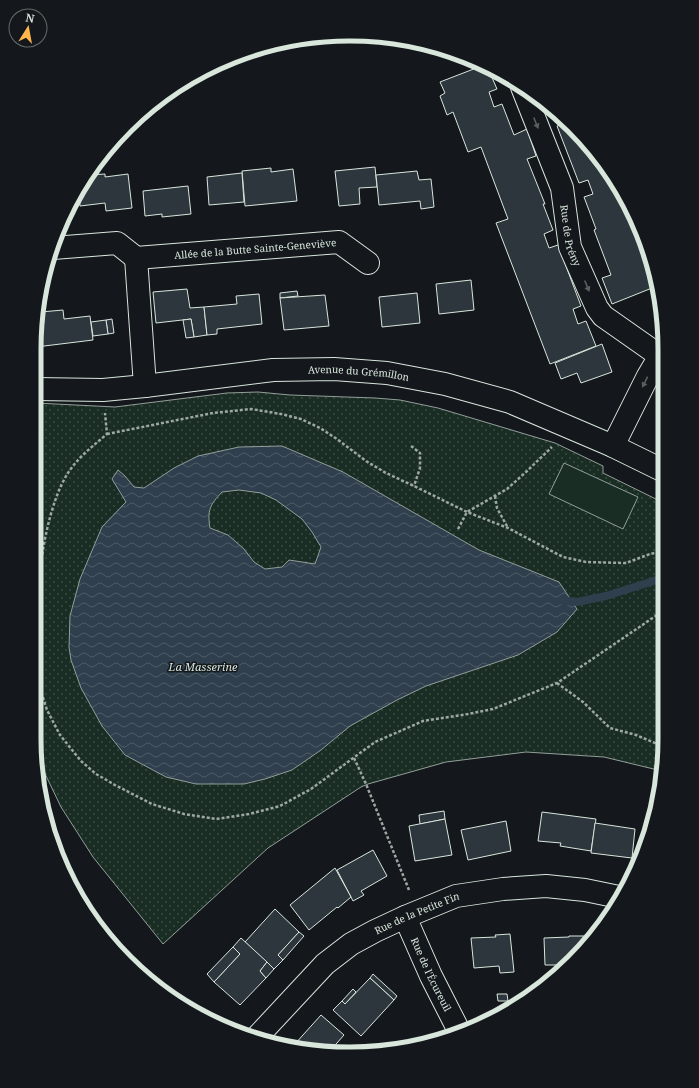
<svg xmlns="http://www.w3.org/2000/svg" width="699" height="1088" viewBox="0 0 699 1088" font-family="'Noto Serif',serif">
	<defs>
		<pattern id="park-dots" width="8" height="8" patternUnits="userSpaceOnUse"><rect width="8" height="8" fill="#1a2d24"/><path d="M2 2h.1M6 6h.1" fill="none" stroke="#3b4b43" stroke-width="1.8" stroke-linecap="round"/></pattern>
		<pattern id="water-waves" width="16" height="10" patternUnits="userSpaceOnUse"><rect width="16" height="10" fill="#2f3f4d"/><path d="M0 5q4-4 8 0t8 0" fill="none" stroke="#4c5b66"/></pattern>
	</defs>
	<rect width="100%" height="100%" fill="#14181c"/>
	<polygon fill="url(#park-dots)" stroke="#939e99" points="258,392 290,395 375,398 400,400 438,408 555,443 603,466 603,473 664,503 662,771 604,757 526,752 446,762 368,784 361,787 268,848 163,944 93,857 61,807 37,757 34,738 36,403 115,407 227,393"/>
	<polygon fill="#1a2d24" stroke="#939e99" points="564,463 638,497 623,529 549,494"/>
	<path fill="url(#water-waves)" stroke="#939e99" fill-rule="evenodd" d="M282 446 343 472 479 550 559 582 577 609 557 632 518 655 426 686 397 700 350 726 321 750 292 770 265 779 244 784H196L166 777 125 755 102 726 81 688 71 660 69 647 70 616 80 579 102 527 126 502 112 479 118 470 125 476 134 487 144 488 174 468 198 456 239 447ZM239 490 261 493 276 500 302 519 312 532 321 547 315 564 289 560 282 567 265 569 254 562 244 549 228 535 210 528C207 510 210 505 222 492Z"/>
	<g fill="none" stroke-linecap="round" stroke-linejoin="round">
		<polyline stroke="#2f3f4d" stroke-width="8" points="561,600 577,602 606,596 663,578"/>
	</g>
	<g fill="#2c363c" stroke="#d8e6dc">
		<polygon points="484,65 487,66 497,89 489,92 494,107 502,104 514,135 527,129 536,156 527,159 545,204 543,204 553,230 544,234 549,248 558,245 581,306 573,309 578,324 586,321 596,346 550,364 496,223 508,219 481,147 468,152 453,112 447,115 440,96 445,93 440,82"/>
		<polygon points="566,123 600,157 632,210 634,214 631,215 646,256 649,254 654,268 655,273 653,274 657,286 612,304 602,278 611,275 594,230 596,229 584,197 593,194 588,180 579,183 557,126"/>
		<polygon points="375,167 377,187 359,188 360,204 339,206 335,171"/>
		<polygon points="271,168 271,172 293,169 297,201 245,206 242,171"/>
		<polygon points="417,171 419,180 431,179 434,207 421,209 420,201 379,205 376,175"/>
		<polygon points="242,173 244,202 209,205 207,177"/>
		<polygon points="105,174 105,177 128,174 132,208 106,211 105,203 80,206 79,193 89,175"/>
		<polygon points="188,186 191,214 162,217 162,214 145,216 143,191"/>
		<polygon points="471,280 474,310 439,314 436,284"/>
		<polygon points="187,289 190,308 204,307 207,335 194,337 191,319 156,323 153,292"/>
		<polygon points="297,291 298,296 280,298 280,293"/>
		<polygon points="417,293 420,323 382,327 379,297"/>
		<polygon points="259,294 262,324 217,329 217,334 207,335 204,307 237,304 236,296"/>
		<polygon points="325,295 329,326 284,330 280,298"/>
		<polygon points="63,310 64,319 90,316 93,340 36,347 37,322 42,321 41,312"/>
		<polygon points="112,319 114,333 108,334 106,320"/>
		<polygon points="191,319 194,337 186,338 183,320"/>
		<polygon points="106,320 108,334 93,336 91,322"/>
		<polygon points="602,344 612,372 581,383 577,373 561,379 555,363"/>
		<polygon points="444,811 445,819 420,824 419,815"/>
		<polygon points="542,812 596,819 591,851 560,846 561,843 538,841"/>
		<polygon points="445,819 452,855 415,861 409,826"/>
		<polygon points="506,821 511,851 468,860 461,830"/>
		<polygon points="595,823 635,829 632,858 591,853"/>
		<polygon points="373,850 387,876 361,891 364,895 353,901 337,870"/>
		<polygon points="335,868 351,897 338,908 337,907 309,930 290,905"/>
		<polygon points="275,909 299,932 278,955 283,960 274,969 245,942"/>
		<polygon points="299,932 304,936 283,960 278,955"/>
		<polygon points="510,934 514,972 500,973 499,966 474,968 471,938 496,937 495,935"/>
		<polygon points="569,936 584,936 584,945 563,965 545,965 544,938 569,937"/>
		<polygon points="241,938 267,962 260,971 266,978 240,1005 214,982 240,954 233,947"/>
		<polygon points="233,947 240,954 214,982 207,974"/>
		<polygon points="267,962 274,969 266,978 260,971"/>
		<polygon points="373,974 397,996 394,1000 370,978"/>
		<polygon points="370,978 394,1000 361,1036 333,1010 342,1001 345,1004"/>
		<polygon points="353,989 356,992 345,1004 342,1001"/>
		<polygon points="497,994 507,994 508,1001 498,1001"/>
		<polygon points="321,1015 344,1035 330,1051 294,1045"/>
	</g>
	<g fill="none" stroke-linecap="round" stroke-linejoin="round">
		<defs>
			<g id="minor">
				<path id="s1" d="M522 87 562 188 570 247 597 308 603 316 660 356"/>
				<path id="s2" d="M53 248 117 243 136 258 339 242 368 263"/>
				<polyline points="136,258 145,386"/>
				<path id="s3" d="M36 389 103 390 145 386 273 370 334 369 387 373 445 384 510 402 613 446 664 471"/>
				<polyline points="613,446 648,376 664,349"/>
				<path id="s4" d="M405 917 431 976 459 1031"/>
				<path id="s5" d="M256 1038 325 964 351 944 375 931 405 917 456 896 503 889 546 886 585 890 619 897"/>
			</g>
		</defs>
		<use href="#minor" stroke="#d8e6dc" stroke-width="24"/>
		<g stroke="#9da8a2" stroke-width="2.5" stroke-dasharray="3 2" stroke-linecap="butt">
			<polyline points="107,434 213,413 251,409 281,414 301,419 320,428 337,439 366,461 386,473 414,486 467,512 508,528 563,557 586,562 626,563 650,554 663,551"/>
			<polyline points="411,446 420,453 420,468 414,486"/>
			<polyline points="495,496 497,508 508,528"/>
			<polyline points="458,529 467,512 507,489 526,472 552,447"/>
			<path d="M35 614C35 604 37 594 38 584 42 550 50 501 68 473 78 457 93 446 107 434L105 413"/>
			<polyline points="35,653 39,685 47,710 60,735 81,761 96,774 115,785 152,804 184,814 216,819 249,814 280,806 311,789 375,742 423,721 468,714 493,709 557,683 660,613 663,612"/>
			<polyline points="557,683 583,702 610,728 636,735 662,746"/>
			<polyline points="34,686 39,685"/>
			<polyline points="354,758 366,784 409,890"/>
		</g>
		<use href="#minor" stroke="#14181c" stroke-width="22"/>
	</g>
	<defs><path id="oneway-solid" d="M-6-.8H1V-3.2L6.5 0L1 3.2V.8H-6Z"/></defs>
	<g fill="#59605f">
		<use href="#oneway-solid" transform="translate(536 123) rotate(68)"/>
		<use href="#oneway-solid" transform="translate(587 286) rotate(67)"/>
		<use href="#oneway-solid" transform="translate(645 382) rotate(116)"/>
	</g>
	<g text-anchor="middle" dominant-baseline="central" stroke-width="3" stroke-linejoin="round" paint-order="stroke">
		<g font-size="10" fill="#d8e6dc" stroke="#14181c">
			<text stroke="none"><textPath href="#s1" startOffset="157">Rue de Prény</textPath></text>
			<text stroke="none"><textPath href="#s2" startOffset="208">Allée de la Butte Sainte-Geneviève</textPath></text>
			<text stroke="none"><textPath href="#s3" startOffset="324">Avenue du Grémillon</textPath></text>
			<text stroke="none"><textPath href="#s5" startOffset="207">Rue de la Petite Fin</textPath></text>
			<text stroke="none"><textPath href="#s4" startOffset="63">Rue de l'Écureuil</textPath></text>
		</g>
		<g font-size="11" font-style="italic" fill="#d8e6dc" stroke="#14181c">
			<text x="203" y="666">La Masserine</text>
		</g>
	</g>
	<path d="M0 0H699V1088H0ZM349 41H350A308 308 0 0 1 658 349V739A308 308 0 0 1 350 1047H349A308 308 0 0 1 41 739V349A308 308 0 0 1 349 41Z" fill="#14181c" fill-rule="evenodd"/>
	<path fill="none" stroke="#d8e6dc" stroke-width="5" d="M349 41H350A308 308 0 0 1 658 349V739A308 308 0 0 1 350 1047H349A308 308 0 0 1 41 739V349A308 308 0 0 1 349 41Z"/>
	<g transform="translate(28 28) rotate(11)"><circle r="19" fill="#14181c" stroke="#626a69"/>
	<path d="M0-3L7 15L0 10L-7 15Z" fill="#ffb74d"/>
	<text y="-6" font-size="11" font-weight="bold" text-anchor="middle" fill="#d8e6dc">N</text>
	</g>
</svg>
